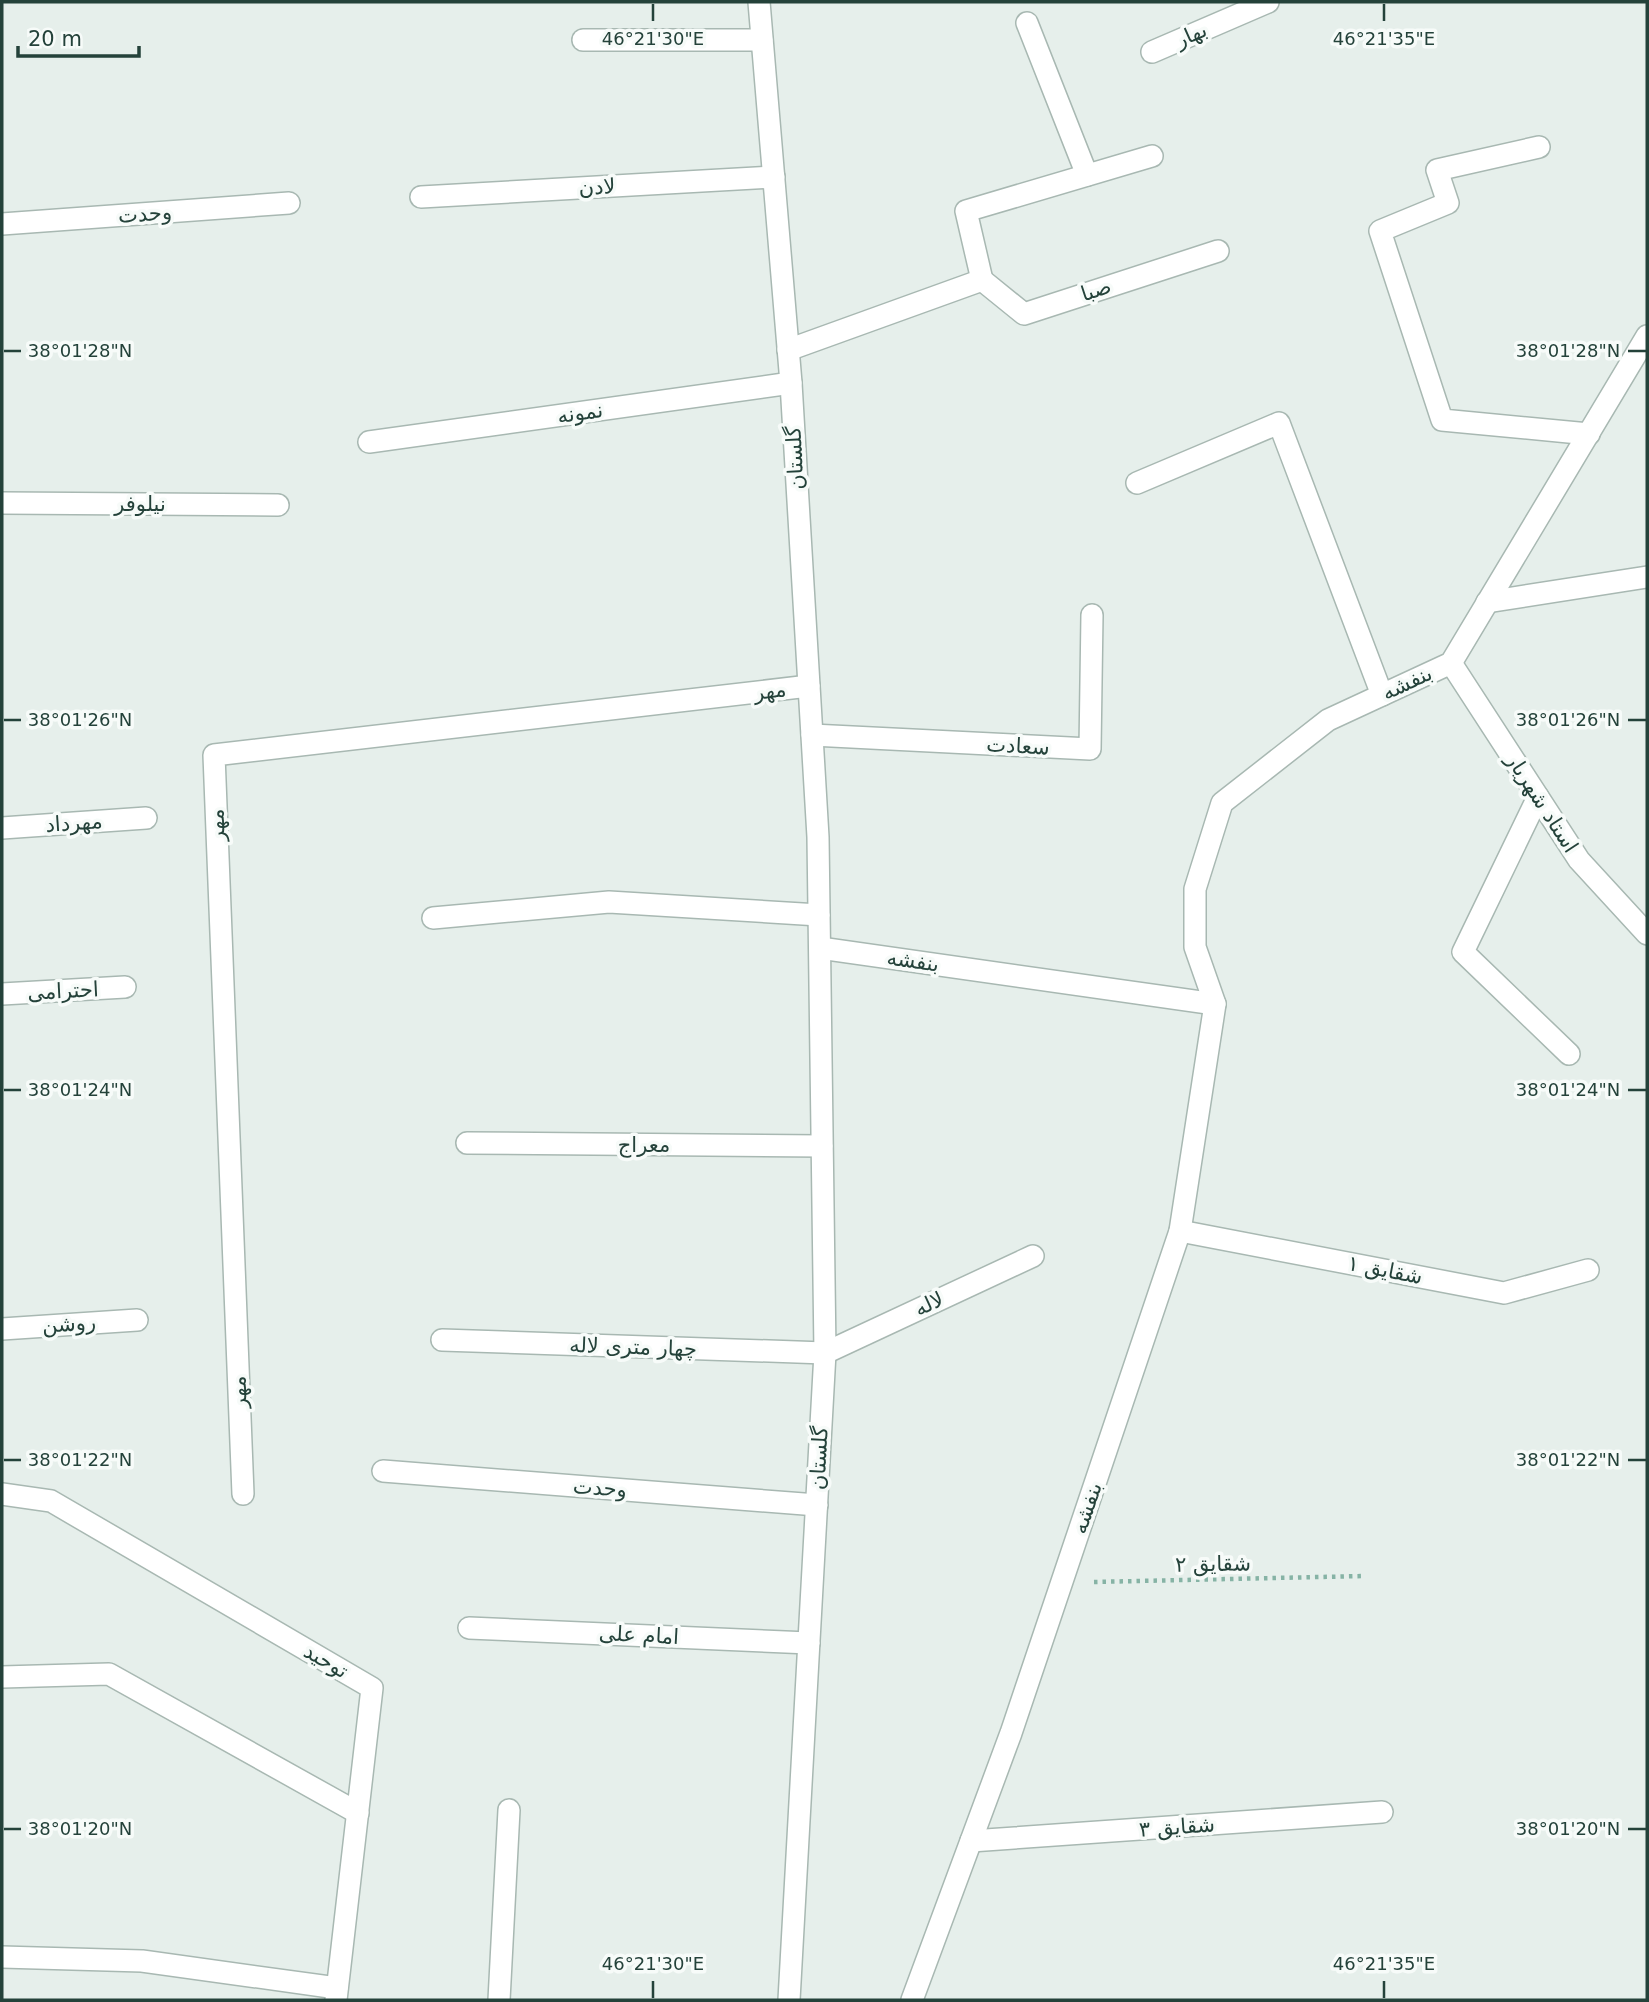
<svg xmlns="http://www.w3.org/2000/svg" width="1649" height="2002" viewBox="0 0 1649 2002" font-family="'DejaVu Sans','Noto Sans Arabic',sans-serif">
	<rect width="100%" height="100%" fill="#e6efeb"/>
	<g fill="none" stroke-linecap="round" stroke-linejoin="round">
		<defs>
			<g id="minor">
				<polyline points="759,2 791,383 818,837 825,1353 789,2000"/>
				<polyline points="1027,23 1087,175"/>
				<polyline points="583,40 762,40"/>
				<polyline points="1152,52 1268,2"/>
				<polyline points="1539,147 1437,170 1448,203 1380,231 1442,420 1589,434"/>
				<polyline points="421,197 774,177"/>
				<polyline points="2,224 289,203"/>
				<polyline points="982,280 1024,314 1218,251"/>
				<polyline points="788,350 982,280 966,211 1152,156"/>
				<polyline points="369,442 791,383"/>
				<polyline points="1137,483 1279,423 1382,695"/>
				<polyline points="2,503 278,505"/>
				<polyline points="1487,602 1647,577"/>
				<polyline points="1451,663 1579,860 1647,934"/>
				<polyline points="812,735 1090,749 1092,615"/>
				<polyline points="1538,797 1463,952 1569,1054"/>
				<polyline points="2,828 146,818"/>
				<polyline points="433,918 609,902 819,915"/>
				<polyline points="820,948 1215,1004"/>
				<polyline points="2,994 125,987"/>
				<polyline points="467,1143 822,1146"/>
				<polyline points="1180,1231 1504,1293 1588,1270"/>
				<polyline points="2,1329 137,1320"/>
				<polyline points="442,1340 825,1353 1033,1256"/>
				<polyline points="383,1471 817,1505"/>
				<polyline points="2,1494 51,1501 372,1688 336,2000"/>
				<polyline points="243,1494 214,755 809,686"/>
				<polyline points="469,1628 809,1643"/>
				<polyline points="2,1677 109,1674 358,1813"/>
				<polyline points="971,1841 1382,1812"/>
				<polyline points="2,1957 142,1961 337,1988"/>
				<polyline points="499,2000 509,1810"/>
				<polyline points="912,2000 1011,1733 1180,1231 1215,1004 1195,947 1195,889 1222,803 1328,720 1451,663 1647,336"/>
			</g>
		</defs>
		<use href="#minor" stroke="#a8b8b2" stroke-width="24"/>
		<polyline stroke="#86b3a5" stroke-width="4.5" stroke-dasharray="3.5 5" stroke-linecap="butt" points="1094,1582 1365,1576"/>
		<use href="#minor" stroke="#fff" stroke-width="21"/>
	</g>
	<path fill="none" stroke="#24423a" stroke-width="2.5" d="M653 4V21M1384 4V21M4 351H21M1628 351H1646M4 720H21M1628 720H1646M4 1090H21M1628 1090H1646M4 1460H21M1628 1460H1646M4 1829H21M1628 1829H1646M653 1981V1998M1384 1981V1998"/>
	<g text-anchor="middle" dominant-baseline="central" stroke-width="7" stroke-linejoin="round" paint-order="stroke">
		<g font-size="21" fill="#24423a" stroke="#f7fbf9">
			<text transform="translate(1191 35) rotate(-24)">بهار</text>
			<text transform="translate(597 187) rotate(-3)">لادن</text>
			<text transform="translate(145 214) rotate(-4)">وحدت</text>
			<text transform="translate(1096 290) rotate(-18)">صبا</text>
			<text transform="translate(580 413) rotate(-8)">نمونه</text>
			<text transform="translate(795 458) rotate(-93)">گلستان</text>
			<text x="140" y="504">نیلوفر</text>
			<text transform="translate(1407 683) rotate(-25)">بنفشه</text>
			<text transform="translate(770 691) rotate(-7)">مهر</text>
			<text transform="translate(1018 746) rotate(3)">سعادت</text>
			<text transform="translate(1542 803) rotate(57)">استاد شهریار</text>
			<text transform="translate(74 823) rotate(-4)">مهرداد</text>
			<text transform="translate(217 825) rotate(-92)">مهر</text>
			<text transform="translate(913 961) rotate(8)">بنفشه</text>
			<text transform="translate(63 991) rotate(-3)">احترامی</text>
			<text x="644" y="1145">معراج</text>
			<text transform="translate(1385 1270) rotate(11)">شقایق ۱</text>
			<text transform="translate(929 1304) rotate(-25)">لاله</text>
			<text transform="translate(69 1324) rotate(-4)">روشن</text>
			<text transform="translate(633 1347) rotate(2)">چهار متری لاله</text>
			<text transform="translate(239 1392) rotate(-92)">مهر</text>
			<text transform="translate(819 1458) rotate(-87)">گلستان</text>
			<text transform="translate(600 1488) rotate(4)">وحدت</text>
			<text transform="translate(1087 1508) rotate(-71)">بنفشه</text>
			<text transform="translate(1213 1564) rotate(-1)">شقایق ۲</text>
			<text transform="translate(639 1635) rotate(3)">امام علی</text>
			<text transform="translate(326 1661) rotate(30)">توحید</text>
			<text transform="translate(1177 1827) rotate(-4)">شقایق ۳</text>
		</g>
	</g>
	<g font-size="18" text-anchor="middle" fill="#24423a" stroke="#f7fbf9" stroke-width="7" stroke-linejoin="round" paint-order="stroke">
		<text x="653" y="45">46°21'30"E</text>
		<text x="1384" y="45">46°21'35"E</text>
		<text x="80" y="357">38°01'28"N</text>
		<text x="1568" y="357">38°01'28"N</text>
		<text x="80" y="726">38°01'26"N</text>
		<text x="1568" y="726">38°01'26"N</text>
		<text x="80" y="1096">38°01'24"N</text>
		<text x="1568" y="1096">38°01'24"N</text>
		<text x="80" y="1466">38°01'22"N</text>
		<text x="1568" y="1466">38°01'22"N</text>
		<text x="80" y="1835">38°01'20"N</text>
		<text x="1568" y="1835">38°01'20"N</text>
		<text x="653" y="1970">46°21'30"E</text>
		<text x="1384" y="1970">46°21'35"E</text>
	</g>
	<rect width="1649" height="2002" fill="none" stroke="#24423a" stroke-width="7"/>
	<path d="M18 46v10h121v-10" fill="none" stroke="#24423a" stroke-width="3.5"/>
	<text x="28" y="46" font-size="21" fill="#24423a" stroke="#f7fbf9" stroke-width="5" paint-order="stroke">20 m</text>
</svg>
